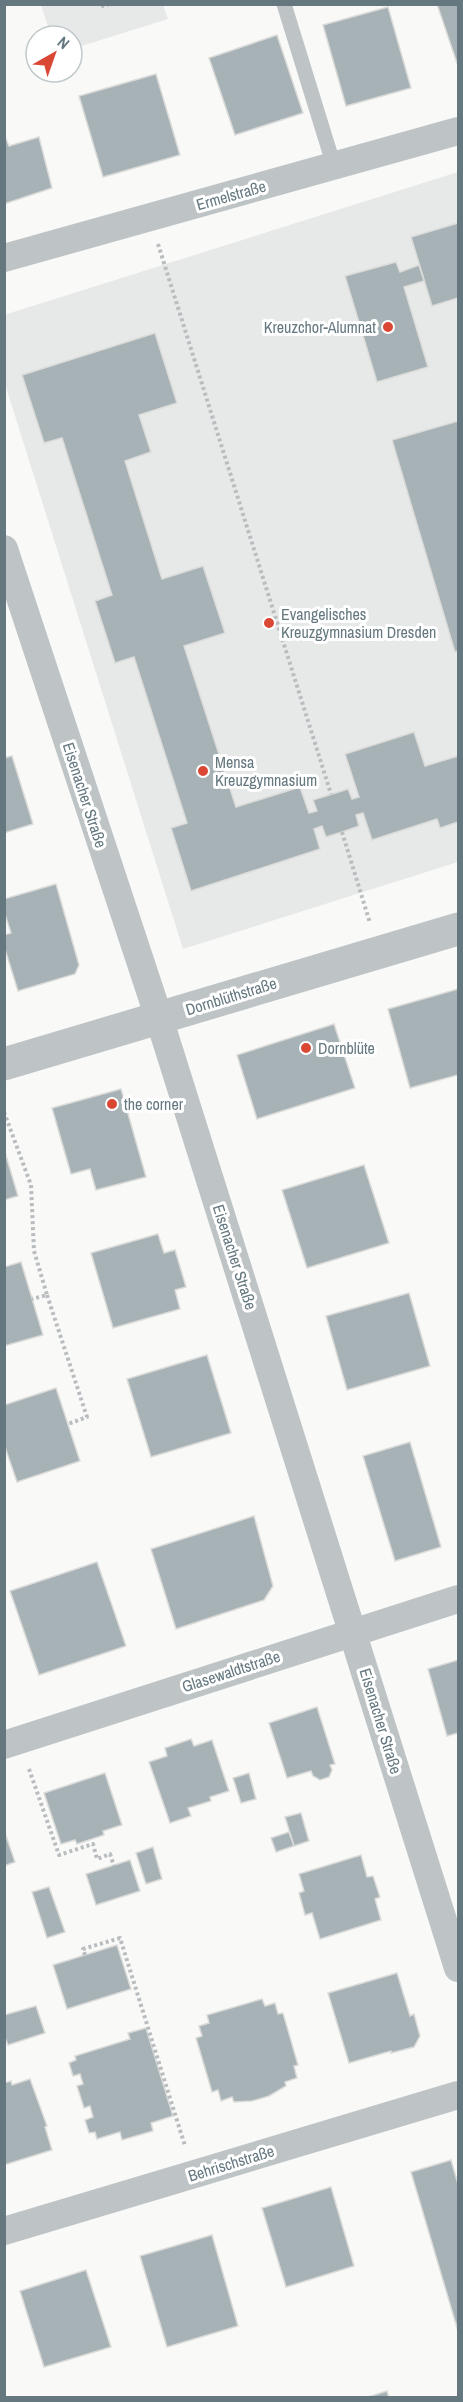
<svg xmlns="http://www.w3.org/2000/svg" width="463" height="2402" viewBox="0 0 463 2402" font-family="'Archivo Narrow',sans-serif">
	<rect width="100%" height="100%" fill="#f9f9f7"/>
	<g fill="#e7e9e8">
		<polygon points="41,5 163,5 168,19 72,49 72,36 51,36"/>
		<polygon points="458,172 458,862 183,949 5,384 4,315"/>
	</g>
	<g fill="#a7b2b6" stroke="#dbdbd9" stroke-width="1.5">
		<polygon points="437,4 458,4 458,66"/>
		<polygon points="388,7 411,88 346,106 323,25"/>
		<polygon points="277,35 303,113 235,135 209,58"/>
		<polygon points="156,74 180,155 103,177 79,96"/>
		<polygon points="4,134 9,146 39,137 52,188 4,204"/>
		<polygon points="458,223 458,298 432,306 411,237"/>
		<polygon points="396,262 400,272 419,265 424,281 404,287 428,367 377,382 345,276"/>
		<polygon points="155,333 177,403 139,415 151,452 125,461 162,579 203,566 225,633 184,646 236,807 300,787 309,813 317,811 313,800 348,789 352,799 359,797 345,754 414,732 425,766 458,756 458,822 440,828 437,819 372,840 363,813 356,815 359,826 342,832 326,837 322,826 314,829 320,849 191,891 171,828 187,823 134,657 115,663 95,601 112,595 62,438 44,443 22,375"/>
		<polygon points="458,421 458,651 455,652 392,440"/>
		<polygon points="12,756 33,824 4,833 4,758"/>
		<polygon points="56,884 79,965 75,974 18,991 4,946 4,935 11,933 4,911 4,899"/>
		<polygon points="458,989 458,1075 410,1088 388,1009"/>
		<polygon points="334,1024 355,1088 257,1119 237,1055"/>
		<polygon points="121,1089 146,1177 96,1190 90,1169 71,1174 52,1108"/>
		<polygon points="4,1149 18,1196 4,1200"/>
		<polygon points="364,1165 389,1243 307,1268 282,1190"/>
		<polygon points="158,1234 164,1253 175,1250 186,1287 175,1290 180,1309 113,1328 91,1253"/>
		<polygon points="21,1262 43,1335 4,1346 4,1267"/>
		<polygon points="409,1293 430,1366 347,1390 326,1316"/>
		<polygon points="207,1355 231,1433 151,1457 127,1379"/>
		<polygon points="56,1388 80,1461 17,1482 4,1444 4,1405"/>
		<polygon points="410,1442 441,1547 395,1561 363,1456"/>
		<polygon points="254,1516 273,1586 264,1600 176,1629 151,1549"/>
		<polygon points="97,1562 126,1646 39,1675 10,1591"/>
		<polygon points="458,1660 458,1733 447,1736 428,1669"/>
		<polygon points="317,1707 335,1764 330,1765 332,1770 329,1777 320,1780 313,1776 311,1771 287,1778 269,1723"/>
		<polygon points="191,1739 194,1746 212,1740 229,1791 210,1797 211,1801 188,1808 191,1816 170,1823 149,1762 167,1756 165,1748"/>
		<polygon points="105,1773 122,1825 103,1831 104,1835 77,1844 75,1840 61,1844 44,1793"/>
		<polygon points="249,1773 256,1799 241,1803 233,1778"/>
		<polygon points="301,1813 309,1841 294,1846 285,1817"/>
		<polygon points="4,1830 15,1862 4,1866"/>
		<polygon points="289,1832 294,1846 276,1852 271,1838"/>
		<polygon points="153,1847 162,1879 146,1884 136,1853"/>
		<polygon points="361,1855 367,1877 373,1876 380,1897 375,1899 381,1920 320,1939 312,1913 305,1915 299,1893 304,1891 299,1874"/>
		<polygon points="130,1860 140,1891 96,1905 86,1874"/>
		<polygon points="49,1887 65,1932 47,1938 32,1892"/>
		<polygon points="117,1945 131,1989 67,2009 53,1965"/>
		<polygon points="397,1973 410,2016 414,2014 420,2036 414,2047 391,2053 391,2051 349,2063 328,1993"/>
		<polygon points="262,1999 265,2006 275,2003 278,2014 283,2013 298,2065 294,2066 297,2078 285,2082 286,2086 269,2096 252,2101 234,2102 232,2097 221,2101 218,2090 212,2092 196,2038 202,2036 199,2026 209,2023 207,2015"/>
		<polygon points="36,2006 45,2033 8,2045 4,2035 4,2015"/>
		<polygon points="146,2028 173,2116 151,2123 153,2131 122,2140 120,2132 97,2139 95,2132 89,2133 85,2120 93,2117 90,2106 84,2108 77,2086 83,2084 80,2074 73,2076 69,2063 76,2060 75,2056 130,2039 128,2033"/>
		<polygon points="30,2079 47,2126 45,2127 52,2150 4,2165 4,2083 11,2081 12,2085"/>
		<polygon points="451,2160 458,2184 458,2331 411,2172"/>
		<polygon points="331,2187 354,2266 286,2287 262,2208"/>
		<polygon points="212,2235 238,2326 167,2347 140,2256"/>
		<polygon points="86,2270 111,2347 44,2367 20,2291"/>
		<polygon points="387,2391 389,2398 365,2398"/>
	</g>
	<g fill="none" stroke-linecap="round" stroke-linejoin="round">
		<g stroke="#b9bdbf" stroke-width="4" stroke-dasharray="3 3" stroke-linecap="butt">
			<polyline points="102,4 103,6 109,4"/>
			<polyline points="158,244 331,794"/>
			<polyline points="342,832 370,923"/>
			<polyline points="4,1112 31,1185 34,1251 47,1295 32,1299"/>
			<polyline points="47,1295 87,1417 68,1424"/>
			<polyline points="29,1769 59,1855 93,1844 97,1859 110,1854 114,1866"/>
			<polyline points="85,1955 83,1949 120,1938 185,2146"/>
		</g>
		<polyline stroke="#bec4c6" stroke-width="15" points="284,4 334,166"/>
		<g stroke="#bec4c6" stroke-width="28">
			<polyline points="4,258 458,131"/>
			<polyline points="4,549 159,1018 458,1968"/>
			<polyline points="4,1745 458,1599"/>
			<polyline points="4,2231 458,2095"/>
		</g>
		<polyline stroke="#bec4c6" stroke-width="33" points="4,1064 458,929"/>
	</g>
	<g fill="#db4735" stroke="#fff" stroke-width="2">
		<circle cx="388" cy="327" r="6"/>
		<circle cx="269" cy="623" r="6"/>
		<circle cx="203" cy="771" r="6"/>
		<circle cx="306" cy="1048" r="6"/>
		<circle cx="112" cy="1104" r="6"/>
	</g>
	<g text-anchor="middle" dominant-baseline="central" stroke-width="6" stroke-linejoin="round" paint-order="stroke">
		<g font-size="16" fill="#657880" stroke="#fff">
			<text transform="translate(231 195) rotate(-16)">Ermelstraße</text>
			<text transform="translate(85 795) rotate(72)">Eisenacher Straße</text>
			<text transform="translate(231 996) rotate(-17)">Dornblüthstraße</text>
			<text transform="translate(235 1257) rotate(72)">Eisenacher Straße</text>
			<text transform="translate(231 1671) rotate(-18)">Glasewaldtstraße</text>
			<text transform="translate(381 1721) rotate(73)">Eisenacher Straße</text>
			<text transform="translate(231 2163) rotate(-17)">Behrischstraße</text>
		</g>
		<g font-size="16" fill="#657880" stroke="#fff" text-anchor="start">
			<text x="376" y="327" text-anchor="end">Kreuzchor-Alumnat</text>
			<text x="281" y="614">Evangelisches<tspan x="281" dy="18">Kreuzgymnasium Dresden</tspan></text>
			<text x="215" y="762">Mensa<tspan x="215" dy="18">Kreuzgymnasium</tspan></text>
			<text x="318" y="1048">Dornblüte</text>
			<text x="124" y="1104">the corner</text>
		</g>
	</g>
	<rect width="463" height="2402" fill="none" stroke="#657880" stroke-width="12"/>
	<g transform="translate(54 54) rotate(40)"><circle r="28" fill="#ffffff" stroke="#c1c9cc" stroke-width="1.5"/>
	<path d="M0-4.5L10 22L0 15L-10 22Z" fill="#db4735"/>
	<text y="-9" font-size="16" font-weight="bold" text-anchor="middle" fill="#657880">N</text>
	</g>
</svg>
